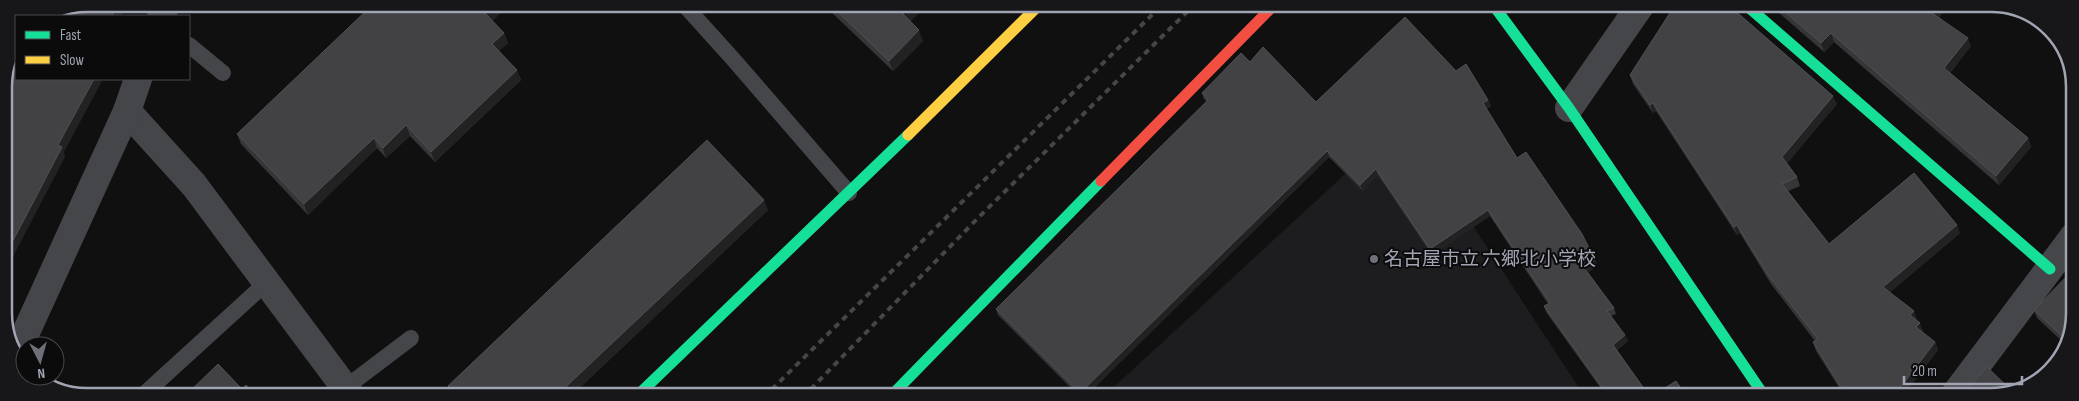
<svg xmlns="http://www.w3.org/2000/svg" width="2079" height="401" viewBox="0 0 2079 401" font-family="'Sofia Sans Condensed','Noto Sans JP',sans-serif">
	<rect width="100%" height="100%" fill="#101010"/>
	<polygon fill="#1d1d1f" points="1404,120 1585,397 1103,397"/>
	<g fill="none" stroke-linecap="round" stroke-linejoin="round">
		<g stroke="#454649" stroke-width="16">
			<polyline points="687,8 733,59 849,193"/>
			<polyline points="189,45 223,73"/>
			<polyline points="345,388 411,338"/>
			<polyline points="141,397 266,283"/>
		</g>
		<g stroke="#454649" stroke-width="28">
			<polyline points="161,16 164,10"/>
			<polyline points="1569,108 1640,6"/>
			<polyline points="127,111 194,185 352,397"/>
			<polyline points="17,352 127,111 138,79"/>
			<polyline points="1953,397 2074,236"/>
		</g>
		<g stroke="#16e098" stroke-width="11">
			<polyline points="1746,5 2050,269"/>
			<polyline points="1494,6 1569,108 1765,397"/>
			<polyline points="636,397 908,135"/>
			<polyline points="890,397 1101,181"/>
		</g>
		<polyline stroke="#ffcf43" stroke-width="11" points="908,135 1037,7"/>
		<polyline stroke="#f24e42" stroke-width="11" points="1101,181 1272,7"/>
		<g stroke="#454649" stroke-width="4" stroke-dasharray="6 5" stroke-linecap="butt">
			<polyline points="764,397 1160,7"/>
			<polyline points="803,397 977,219 1192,7"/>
		</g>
	</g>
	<g fill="#363638">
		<polygon points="1770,5 1948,5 1939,17 1971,46 1950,73 2028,138 2031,147 1999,185 1834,42 1824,52"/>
		<polygon points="827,8 924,8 910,21 923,41 893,71"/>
		<polygon points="1732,8 1837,104 1787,163 1797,177 1800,186 1788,191 1829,244 1960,233 1890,292 1917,319 1916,320 1923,331 1922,332 1935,342 1938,350 1902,397 1845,397 1816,351 1813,342 1815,341 1771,284 1740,233 1737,235 1656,111 1653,113 1633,84 1630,75"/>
		<polygon points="505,9 492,21 504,33 508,43 499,51 517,70 521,80 435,162 410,136 386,158 377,148 308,215 241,144 237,134"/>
		<polygon points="1250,62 1316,102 1456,71 1488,100 1491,106 1486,109 1517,158 1595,260 1597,266 1588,272 1614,308 1616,314 1611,316 1628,341 1617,350 1650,397 1607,397 1546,312 1544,306 1548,304 1490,216 1432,255 1378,175 1363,191 1329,157 1085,397 1080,397 998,315 996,309 1207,102 1204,99 1202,93"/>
		<polygon points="2074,104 2074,122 2071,120 2068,111"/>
		<polygon points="768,210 570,397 452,397 448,386"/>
		<polygon points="2034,310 2074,325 2064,343 2037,318"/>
		<polygon points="1966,390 1996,397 1968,397"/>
	</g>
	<g fill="#222223">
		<polygon points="1939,5 1948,5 1935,21 1932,13"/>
		<polygon points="910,8 924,8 907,25 903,14"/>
		<polygon points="490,9 505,9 489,24 485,13"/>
		<polygon points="115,10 124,10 121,16 112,16"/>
		<polygon points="919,30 923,41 893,71 889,61"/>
		<polygon points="504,33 508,43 496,54 492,44"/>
		<polygon points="1831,33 1834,42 1824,52 1821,43"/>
		<polygon points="1968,38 1971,46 1947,76 1944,68"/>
		<polygon points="517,70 521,80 435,162 431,152"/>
		<polygon points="94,79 101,79 102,81 64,152 65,157 6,270 6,254 58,145"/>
		<polygon points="1833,96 1837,104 1786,165 1782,157"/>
		<polygon points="1488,100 1491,106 1485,109 1483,103"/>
		<polygon points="1653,103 1656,111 1653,113 1650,105"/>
		<polygon points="406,125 410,136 386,158 383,148"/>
		<polygon points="374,138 377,148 308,215 304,204"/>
		<polygon points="2028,138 2031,147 1999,185 1996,176"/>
		<polygon points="1327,151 1329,157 1085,397 1082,397 1080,393"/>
		<polygon points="1376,169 1378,175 1363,191 1360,185"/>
		<polygon points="764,200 768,210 570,397 555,397"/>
		<polygon points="1488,210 1490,216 1432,255 1430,249"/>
		<polygon points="1737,225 1740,233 1737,235 1734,227"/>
		<polygon points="1957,225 1960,233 1886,296 1883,287"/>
		<polygon points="1595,260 1597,266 1586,274 1584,268"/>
		<polygon points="1914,311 1917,319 1913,324 1910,315"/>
		<polygon points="1920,323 1923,331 1919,335 1916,327"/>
		<polygon points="1625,335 1628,341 1615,351 1613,345"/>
		<polygon points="1935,342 1938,350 1902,397 1892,397"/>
	</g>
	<g fill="#424245" stroke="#505156">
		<polygon points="1675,5 1731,5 1732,8 1833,96 1782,157 1797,177 1782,184 1829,244 1914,173 1957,225 1883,287 1914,311 1910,315 1920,323 1916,327 1935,342 1894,396 1892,397 1847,397 1813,342 1818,339 1768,275 1737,225 1734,227 1653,103 1650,105 1630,75"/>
		<polygon points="1777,5 1939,5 1932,13 1968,38 1944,68 2028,138 1996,176 1831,33 1821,43"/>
		<polygon points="834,8 910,8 903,14 919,30 889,61"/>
		<polygon points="368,9 490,9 485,13 504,33 492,44 517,70 431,152 406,125 383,148 374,138 304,204 237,134"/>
		<polygon points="56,10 115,10 112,16 46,16"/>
		<polygon points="1405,17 1456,71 1466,64 1488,100 1483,103 1517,158 1526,152 1582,234 1595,260 1584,268 1614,308 1607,311 1625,335 1613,345 1650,397 1609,397 1544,306 1550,303 1488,210 1430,249 1376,169 1360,185 1327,151 1080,393 996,309 1208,100 1202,93 1241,53 1250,62 1263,47 1316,102"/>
		<polygon points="16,46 16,79 94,79 58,145 62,147 6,254 4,87 10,55"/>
		<polygon points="2074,104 2074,116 2068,111"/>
		<polygon points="707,140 764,200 555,397 458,397 448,386"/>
		<polygon points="2074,269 2074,325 2066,340 2034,310"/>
		<polygon points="218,364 242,389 246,385 257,397 184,397"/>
		<polygon points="1987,367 2012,391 1996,397 1973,397 1966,390"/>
		<polygon points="1676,381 1687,397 1651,397"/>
	</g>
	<circle fill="#6e7079" stroke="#0b0b0c" stroke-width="2" cx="1374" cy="259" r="5"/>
	<g text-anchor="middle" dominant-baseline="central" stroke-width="4" stroke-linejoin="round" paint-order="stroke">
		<g font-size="19" fill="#a1a4b2" stroke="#0b0b0c" text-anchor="start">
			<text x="1384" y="259">名古屋市立 六郷北小学校</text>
		</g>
	</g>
	<path d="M0 0H2079V401H0ZM87 12H1991A75 75 0 0 1 2066 87V313A75 75 0 0 1 1991 388H87A75 75 0 0 1 12 313V87A75 75 0 0 1 87 12Z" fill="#171719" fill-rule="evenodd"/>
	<path fill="none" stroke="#a1a4b2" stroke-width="2.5" d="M87 12H1991A75 75 0 0 1 2066 87V313A75 75 0 0 1 1991 388H87A75 75 0 0 1 12 313V87A75 75 0 0 1 87 12Z"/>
	<rect x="15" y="15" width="175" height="65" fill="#0b0b0c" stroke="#47484e"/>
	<rect x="25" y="31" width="25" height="8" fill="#16e098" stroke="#47484e"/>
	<text x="60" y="40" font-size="15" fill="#a1a4b2">Fast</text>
	<rect x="25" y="56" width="25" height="8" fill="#ffcf43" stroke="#47484e"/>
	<text x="60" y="65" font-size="15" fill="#a1a4b2">Slow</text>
	<g transform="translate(40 361) rotate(174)"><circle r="24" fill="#0b0b0c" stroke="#47484e"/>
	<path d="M0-4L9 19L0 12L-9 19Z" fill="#6e7079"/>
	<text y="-8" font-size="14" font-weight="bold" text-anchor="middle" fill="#a1a4b2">N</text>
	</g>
	<path d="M1904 376v8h118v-8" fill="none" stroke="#a1a4b2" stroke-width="2.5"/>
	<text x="1912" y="376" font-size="15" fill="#a1a4b2" stroke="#0b0b0c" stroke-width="4" paint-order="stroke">20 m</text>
</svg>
